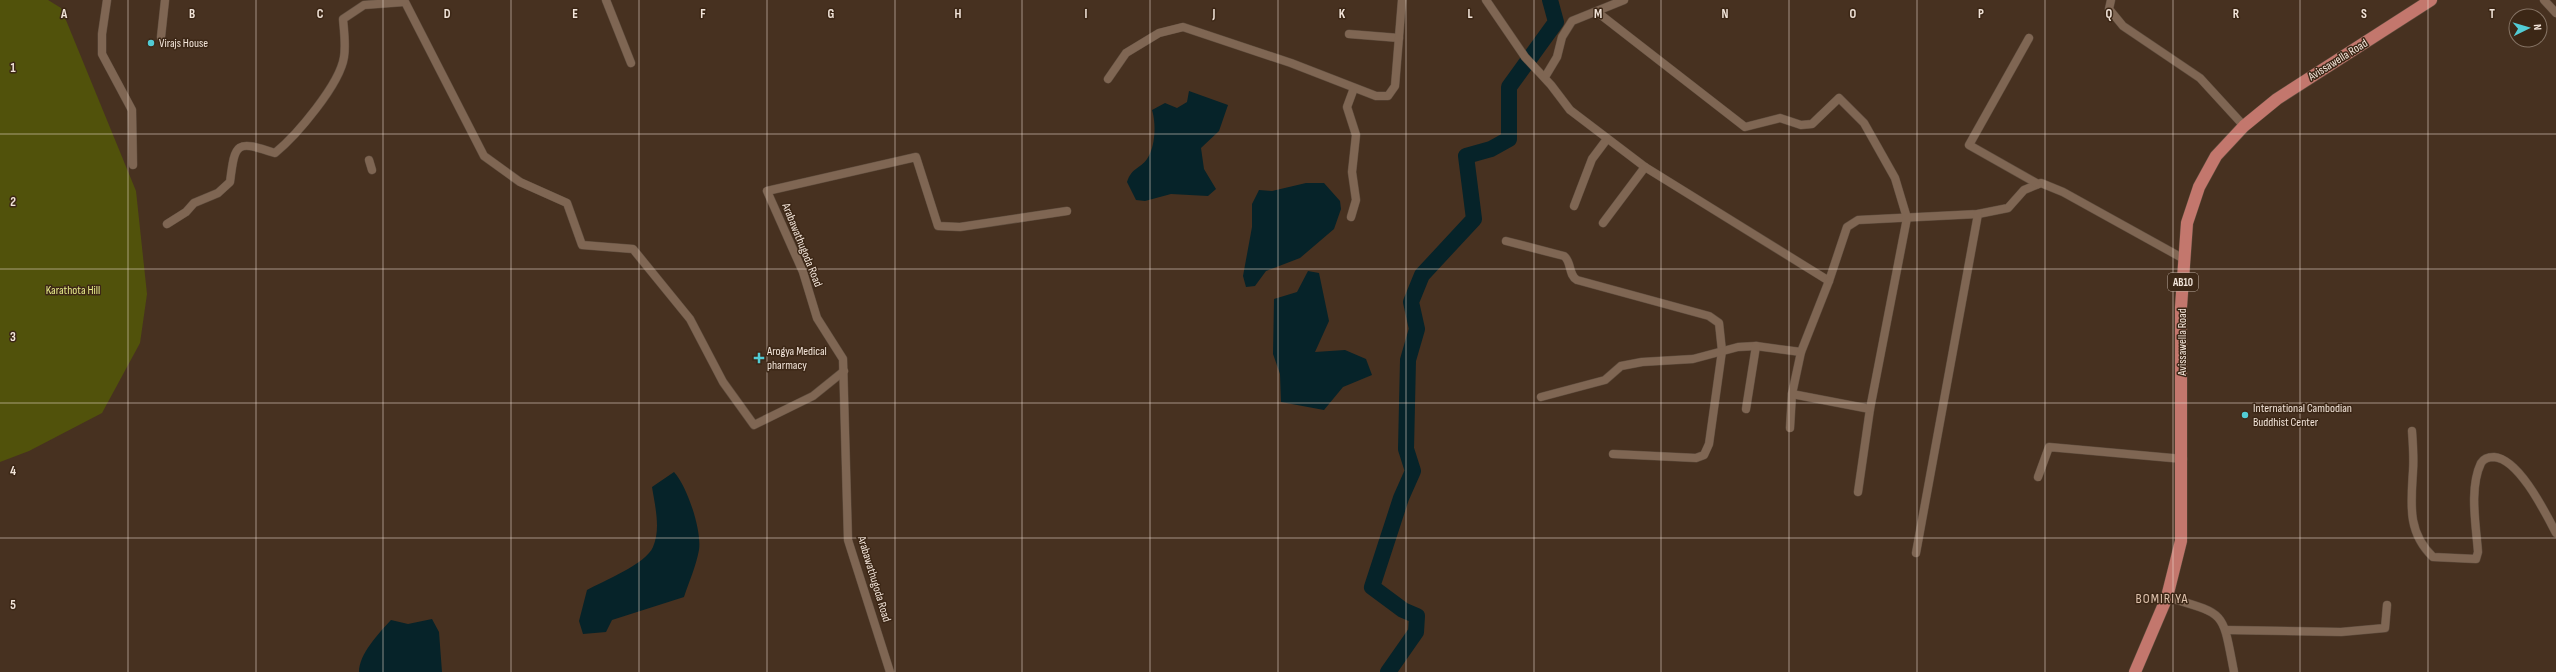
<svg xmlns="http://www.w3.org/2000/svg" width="2556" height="672" viewBox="0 0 2556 672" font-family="'Sofia Sans Condensed',sans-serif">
	<rect width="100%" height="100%" fill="#473120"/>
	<polygon fill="#51520b" points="0,0 48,0 61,8 136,191 147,294 140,343 102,413 29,451 0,462"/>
	<g fill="#062329">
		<path d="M1189 91 1228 105 1219 131 1201 148 1204 169 1216 189 1208 196 1171 194 1145 201 1136 200 1127 182C1132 167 1140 169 1147 159 1156 146 1156 123 1152 110L1165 103 1177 108 1187 102Z"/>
		<polygon points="1306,183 1324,183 1340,201 1341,209 1334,229 1300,258 1266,271 1255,286 1246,287 1243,276 1252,227 1252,204 1259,190 1272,191"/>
		<polygon points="1308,271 1319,273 1329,321 1315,352 1345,350 1366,359 1372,375 1343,387 1324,410 1281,402 1280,374 1273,354 1274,299 1297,292"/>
		<path d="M674 472C687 486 702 530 699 550 696 566 689 582 684 597L612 620 606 632 583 634 579 621 587 590C603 581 646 564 653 547 661 529 655 506 652 487Z"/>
		<path d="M432 619 439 632 442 672H359C359 654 379 633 391 620L408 624Z"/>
	</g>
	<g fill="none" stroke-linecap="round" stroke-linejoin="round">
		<polyline stroke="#062329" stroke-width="16" points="1388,672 1416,632 1417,616 1403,610 1372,587 1401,498 1413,471 1406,449 1408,360 1417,329 1411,302 1422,275 1474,219 1466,156 1491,149 1509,139 1509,87 1556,22 1550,0"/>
		<defs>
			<g id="street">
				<polyline points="107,0 102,34 102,54 132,110 133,165"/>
				<polyline points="404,0 484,156 520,182 567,203 582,245 633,249 690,319 723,382 754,425 813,396 844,371"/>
				<polyline points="606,0 631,63"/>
				<polyline points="1486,0 1525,57 1551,85 1570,110 1645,167 1829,281 1847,227 1858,220 1978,214 2008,208 2024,190 2041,183 2063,192 2184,259"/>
				<polyline points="2111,0 2109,9 2123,26 2200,78 2244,126"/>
				<polyline points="2544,0 2556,13"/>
				<polyline points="1597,12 1745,127 1780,118 1801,125 1812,124 1839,98 1864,123 1895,178 1907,218 1870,409 1858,492"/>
				<polyline points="1349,34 1399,38"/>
				<polyline points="161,37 165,0"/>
				<polyline points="2029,38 1969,145 2038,184"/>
				<polyline points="1545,77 1557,57 1562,37 1572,21 1624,0"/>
				<polyline points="1108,79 1126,53 1159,33 1183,27 1291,63 1376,96 1388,96 1395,86 1402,0"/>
				<polyline points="369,160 372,170"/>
				<polyline points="1574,206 1592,159 1607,139"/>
				<polyline points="1351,217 1356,200 1352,172 1356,135 1347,107 1354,88"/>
				<polyline points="1603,223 1645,167"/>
				<path d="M167 224 186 212 194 203 218 193 230 182C235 142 236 140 275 153 297 135 340 84 344 57 346 45 344 31 343 19L364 5 404 2"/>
				<path d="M1506 241 1564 256C1572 262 1568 275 1577 280L1709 316 1719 323 1722 351 1709 444 1704 455 1696 458 1613 454"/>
				<polyline points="1792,394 1870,409"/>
				<polyline points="1541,397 1605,380 1621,366 1642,362 1693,359 1738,347 1756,346 1801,352"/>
				<polyline points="1746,409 1756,346"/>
				<polyline points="1790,428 1792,394 1801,352 1829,281"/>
				<path d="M2412 431C2413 445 2414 458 2413 471 2411 504 2407 532 2433 557L2476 559 2478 552C2476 525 2469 488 2481 463 2484 458 2488 457 2494 457 2519 459 2545 512 2556 533"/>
				<polyline points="2038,477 2049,447 2183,459"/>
				<polyline points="1916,553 1978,214"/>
				<path d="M2167 597C2227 615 2222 610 2234 672"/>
				<polyline points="2226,630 2341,632 2385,628 2387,605"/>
				<polyline points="890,672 848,540 843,359 817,318 803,272 767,191 916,157 938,226 960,227 1067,211"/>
			</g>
			<polyline id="primary" points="2135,672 2167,597 2181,541 2181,307 2187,223 2199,187 2216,156 2244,126 2277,99 2431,0"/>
		</defs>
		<use href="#street" stroke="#5f4d3e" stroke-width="9"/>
		<use href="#primary" stroke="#5f4d3e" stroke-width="13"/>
		<use href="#street" stroke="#7f6653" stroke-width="8"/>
		<use href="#primary" stroke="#c3776d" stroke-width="12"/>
	</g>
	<path fill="none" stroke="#f2e4d9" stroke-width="1" stroke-opacity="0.55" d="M128 0V672M256 0V672M383 0V672M511 0V672M639 0V672M767 0V672M895 0V672M1022 0V672M1150 0V672M1278 0V672M1406 0V672M1534 0V672M1661 0V672M1789 0V672M1917 0V672M2045 0V672M2173 0V672M2300 0V672M2428 0V672M0 134H2556M0 269H2556M0 403H2556M0 538H2556"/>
	<g fill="#52ccd5" stroke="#3c2716" stroke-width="1.5">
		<circle cx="151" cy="43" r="4"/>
		<path d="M757 352h4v4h4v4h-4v4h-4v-4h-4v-4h4z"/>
		<circle cx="2245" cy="415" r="4"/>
	</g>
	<g text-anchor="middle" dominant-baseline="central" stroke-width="3" stroke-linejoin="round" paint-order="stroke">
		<rect fill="#3c2716" stroke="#bbab9e" stroke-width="1" x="2168" y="273" width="30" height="18" rx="3"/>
		<g font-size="11" font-weight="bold" fill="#f2e4d9">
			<text x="2183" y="282">AB10</text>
		</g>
		<g font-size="12" fill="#f2e4d9" stroke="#3c2716" text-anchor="start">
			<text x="159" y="43">Virajs House</text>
			<text x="767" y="351">Arogya Medical<tspan x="767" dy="14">pharmacy</tspan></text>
			<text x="2253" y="408">International Cambodian<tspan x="2253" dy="14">Buddhist Center</tspan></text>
		</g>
		<g font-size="12" fill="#f2e4d9" stroke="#3c2716">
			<text transform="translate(2338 60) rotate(-32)">Avissawella Road</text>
			<text transform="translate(802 245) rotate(68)">Arabawathugoda Road</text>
			<text transform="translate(2182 342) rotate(-90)">Avissawella Road</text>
			<text transform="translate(874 579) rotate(73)">Arabawathugoda Road</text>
		</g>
		<g font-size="12" fill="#e7eb8a" stroke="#3c2716">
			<text x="73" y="290">Karathota Hill</text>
		</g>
		<g font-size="14" letter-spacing="1" fill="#dfc3ae" stroke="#3c2716">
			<text x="2162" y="598">BOMIRIYA</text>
		</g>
	</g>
	<g font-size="13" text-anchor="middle" font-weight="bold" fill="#f2e4d9" stroke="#3c2716" stroke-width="3" stroke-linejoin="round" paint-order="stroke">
		<text x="64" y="18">A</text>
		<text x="192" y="18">B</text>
		<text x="320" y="18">C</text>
		<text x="447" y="18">D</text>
		<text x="575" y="18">E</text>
		<text x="703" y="18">F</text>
		<text x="831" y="18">G</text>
		<text x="958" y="18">H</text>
		<text x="1086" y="18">I</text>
		<text x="1214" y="18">J</text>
		<text x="1342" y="18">K</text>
		<text x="1470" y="18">L</text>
		<text x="1598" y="18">M</text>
		<text x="1725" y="18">N</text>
		<text x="1853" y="18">O</text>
		<text x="1981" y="18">P</text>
		<text x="2109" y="18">Q</text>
		<text x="2236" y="18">R</text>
		<text x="2364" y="18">S</text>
		<text x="2492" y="18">T</text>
		<text x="13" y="72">1</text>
		<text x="13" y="206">2</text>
		<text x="13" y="341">3</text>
		<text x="13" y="475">4</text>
		<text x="13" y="609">5</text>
	</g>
	<g transform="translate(2528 28) rotate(85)"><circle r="19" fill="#3c2716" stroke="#857364"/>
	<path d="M0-3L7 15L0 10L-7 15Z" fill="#52ccd5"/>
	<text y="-6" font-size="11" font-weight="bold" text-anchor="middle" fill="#f2e4d9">N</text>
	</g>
</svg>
